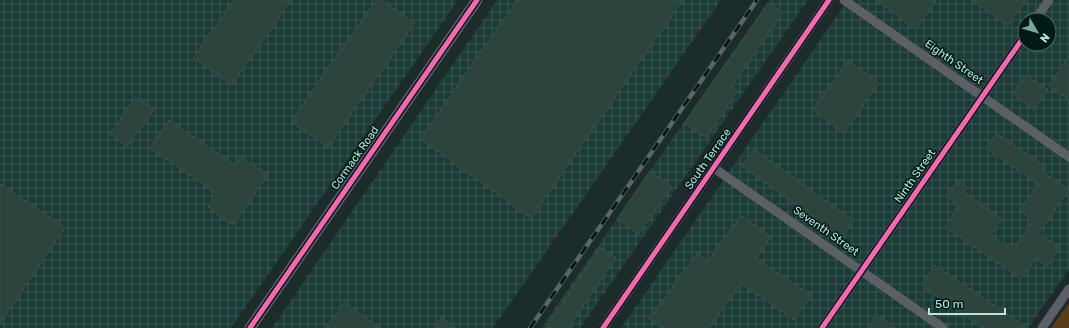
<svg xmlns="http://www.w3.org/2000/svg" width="1069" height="328" viewBox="0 0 1069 328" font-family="Rubik,sans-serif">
	<defs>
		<pattern id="industrial-grid" width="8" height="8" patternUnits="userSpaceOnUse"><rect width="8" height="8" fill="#1a3b36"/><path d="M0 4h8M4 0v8" fill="none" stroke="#395753"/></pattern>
	</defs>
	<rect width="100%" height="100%" fill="#1b2c2a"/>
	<g fill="url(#industrial-grid)" fill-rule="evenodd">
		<polygon points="0,0 458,0 231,328 0,328"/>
		<polygon points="497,0 721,0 493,328 272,328"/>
		<polygon points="769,0 808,0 580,328 541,328"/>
		<path d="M848 0H1069V269L1028 328H621ZM1025 20H1049V44H1025Z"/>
	</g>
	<polygon fill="#5a3c1a" points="1069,303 1069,328 1051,328"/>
	<g fill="#2c433e" stroke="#35524c">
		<polygon points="234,0 291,0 232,85 193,58"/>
		<polygon points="376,0 382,0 415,23 328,147 291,121"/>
		<polygon points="517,0 683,0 531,218 420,139"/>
		<polygon points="875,0 937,0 916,29"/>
		<polygon points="971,0 1026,0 1008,26"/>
		<polygon points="769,3 783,13 732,87 738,91 706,138 684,123"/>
		<polygon points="1069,56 1069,100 1049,86"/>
		<polygon points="848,61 879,83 844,133 812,110"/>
		<polygon points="1026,75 1048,90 1034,110 1012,94"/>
		<polygon points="136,97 154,109 128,146 110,134"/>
		<polygon points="169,120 235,165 241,156 268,175 233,225 208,207 217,194 150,148"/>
		<polygon points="997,134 1046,167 1043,172 1069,190 1039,233 1060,248 1048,266 1036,258 1021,279 945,227 959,206 946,197 958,181 967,187 964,192 1002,219 991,235 1013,250 1033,220 1020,211 1038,184 986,149"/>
		<polygon points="754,149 854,221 842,238 742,166"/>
		<polygon points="650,171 672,187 639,234 617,219"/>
		<polygon points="0,183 65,228 0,323"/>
		<polygon points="741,215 771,237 756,259 811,295 794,320 741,284 709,328 662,328 649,319 697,253 708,261"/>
		<polygon points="600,247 616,258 569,328 545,328"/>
		<polygon points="935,265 1028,328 983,328 922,286"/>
		<polygon points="344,302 381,328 326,328"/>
		<polygon points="877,314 896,328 867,328"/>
		<polygon points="441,317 457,328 434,328"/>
	</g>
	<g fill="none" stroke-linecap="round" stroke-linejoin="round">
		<g stroke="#5c5f66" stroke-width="9">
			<polyline points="844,0 1069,157"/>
			<polyline points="1035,20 1049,0"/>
			<polyline points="714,168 943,328"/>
			<polyline points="603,328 829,0"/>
			<polyline points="822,328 1025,35"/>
			<polyline points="1042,328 1069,289"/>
		</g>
		<polyline stroke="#5c5f66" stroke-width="11" points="250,328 477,0"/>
		<defs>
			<polyline id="rail" points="530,328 757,0"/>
		</defs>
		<use href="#rail" stroke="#5c6466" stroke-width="4.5"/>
		<use href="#rail" stroke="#001b17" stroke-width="3" stroke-dasharray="9" stroke-linecap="butt"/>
		<defs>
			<g id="cycleway">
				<polyline points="250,328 477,0"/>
				<polyline points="603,328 829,0"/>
				<polyline points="822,328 1025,35"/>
			</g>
		</defs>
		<use href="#cycleway" stroke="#001b17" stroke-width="8"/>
		<use href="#cycleway" stroke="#f766af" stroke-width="5"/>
	</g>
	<g text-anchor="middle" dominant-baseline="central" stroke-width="3" stroke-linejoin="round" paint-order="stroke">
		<g font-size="11" fill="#b9e5de" stroke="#001b17">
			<text transform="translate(954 62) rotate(35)">Eighth Street</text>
			<text transform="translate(355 158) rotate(-55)">Cormack Road</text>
			<text transform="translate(708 159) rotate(-55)">South Terrace</text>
			<text transform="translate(915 176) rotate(-55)">Ninth Street</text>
			<text transform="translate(826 231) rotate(35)">Seventh Street</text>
		</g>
	</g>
	<g transform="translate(1037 32) rotate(128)"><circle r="19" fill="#001b17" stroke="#4a6c67"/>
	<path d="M0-3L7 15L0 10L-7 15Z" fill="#82a49f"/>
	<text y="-6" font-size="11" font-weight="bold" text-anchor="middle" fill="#b9e5de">N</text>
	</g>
	<path d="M929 308v6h76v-6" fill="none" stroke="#b9e5de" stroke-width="2"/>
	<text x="935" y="308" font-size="12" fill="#b9e5de" stroke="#001b17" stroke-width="3" paint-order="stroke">50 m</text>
</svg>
